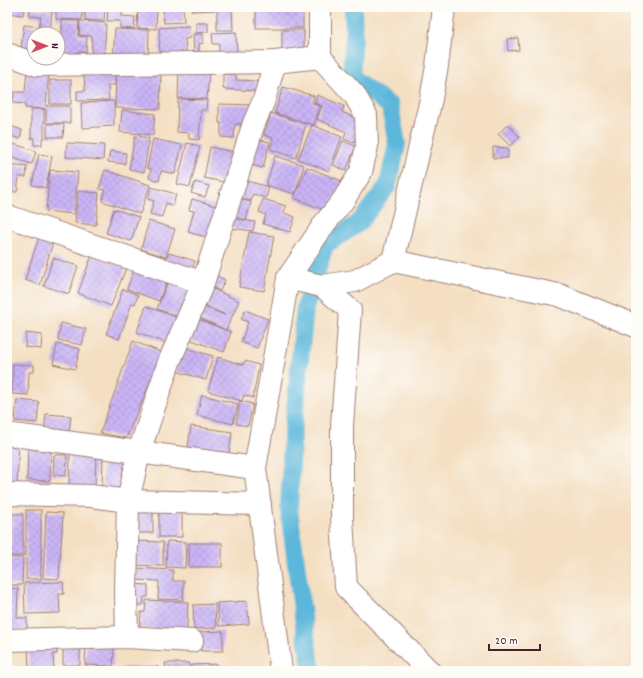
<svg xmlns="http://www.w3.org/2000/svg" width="643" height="678" viewBox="0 0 643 678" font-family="Dekko,sans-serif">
	<defs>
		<pattern id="building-cross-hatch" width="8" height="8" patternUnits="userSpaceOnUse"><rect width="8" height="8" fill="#cab5f6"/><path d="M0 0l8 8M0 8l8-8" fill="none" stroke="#af9bd3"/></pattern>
	</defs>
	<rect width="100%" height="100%" fill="#fdfcf7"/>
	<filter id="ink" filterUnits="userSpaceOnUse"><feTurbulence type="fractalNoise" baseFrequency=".025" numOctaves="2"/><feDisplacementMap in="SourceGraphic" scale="8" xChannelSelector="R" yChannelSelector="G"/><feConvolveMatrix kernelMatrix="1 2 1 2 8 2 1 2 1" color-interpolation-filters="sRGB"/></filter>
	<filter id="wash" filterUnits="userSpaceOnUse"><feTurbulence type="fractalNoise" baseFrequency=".012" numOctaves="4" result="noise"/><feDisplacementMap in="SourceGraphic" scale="16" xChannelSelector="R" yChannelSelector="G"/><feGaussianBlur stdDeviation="0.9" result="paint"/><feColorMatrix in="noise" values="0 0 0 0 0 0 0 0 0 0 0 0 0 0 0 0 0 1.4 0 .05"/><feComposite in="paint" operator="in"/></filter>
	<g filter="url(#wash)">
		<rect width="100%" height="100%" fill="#f4dfc2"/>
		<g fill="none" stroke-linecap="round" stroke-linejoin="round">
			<polyline stroke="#5cb7da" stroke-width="18" points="312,671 305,632 289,509 292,439 305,308 325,245 359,223 388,185 397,144 390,106 351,77 354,36 353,7"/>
		</g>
		<g id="blocks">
			<g fill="url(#building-cross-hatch)">
				<polygon points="7,7 25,7 23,15 7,13"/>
				<polygon points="38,7 56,7 55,11"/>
				<polygon points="56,7 82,7 82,20 56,19"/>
				<polygon points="83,7 105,7 104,21 85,20 85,13 83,12"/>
				<polygon points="108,7 122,7 122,16 135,17 134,29 120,28 120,21 107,21"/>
				<polygon points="138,7 157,7 156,29 137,28"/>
				<polygon points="163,7 183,7 184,22 164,23"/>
				<polygon points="192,7 232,7 233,30 217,30 217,10 192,11"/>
				<rect x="256" y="7" width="47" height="21"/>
				<polygon points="30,8 52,11 50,34 34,34 34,58 20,56 24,25 39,27 41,17 29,16"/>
				<polygon points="62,20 79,21 78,36 87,37 86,52 76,52 76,62 58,58 58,36 62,36"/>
				<polygon points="80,21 106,23 104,60 91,60 92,36 79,35"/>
				<polygon points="196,23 208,23 208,32 196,33"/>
				<polygon points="189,26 190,38 185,39 187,60 160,61 159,28"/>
				<polygon points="115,29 149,30 148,61 113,59"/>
				<polygon points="282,30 304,30 304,56 282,55"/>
				<polygon points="236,32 237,56 219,57 219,44 213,44 212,33"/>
				<polygon points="193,34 203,34 203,43 199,44 199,57 194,58"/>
				<polygon points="518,38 519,50 508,51 507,39"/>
				<polygon points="7,66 12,67 7,80"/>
				<polygon points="179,68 209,70 207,99 178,98"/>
				<polygon points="27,69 49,71 46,106 70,106 70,123 46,123 46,109 25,108 25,104 13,103 14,92 25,92"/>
				<polygon points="116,71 161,72 160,109 115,108"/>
				<polygon points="115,72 115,85 108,85 109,100 77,101 77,91 85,91 84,74"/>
				<polygon points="223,74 236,75 236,80 257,81 257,91 223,89"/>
				<rect x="50" y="80" width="21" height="24"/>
				<polygon points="283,87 314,96 312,103 320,106 314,125 275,113"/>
				<polygon points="317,95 344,106 342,112 358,119 355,127 360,128 354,143 344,139 346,132 317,119 322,106 314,103"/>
				<polygon points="178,99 207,100 206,110 201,110 199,140 189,139 189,133 177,132"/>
				<polygon points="114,101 114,126 82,128 81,103"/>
				<polygon points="219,104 253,105 253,125 235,124 234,138 221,137 221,123 219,123"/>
				<polygon points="31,109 44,109 44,138 42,138 42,145 34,145 34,138 31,138"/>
				<polygon points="122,110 155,114 153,135 120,132"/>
				<polygon points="271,113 306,124 296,158 270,149 273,138 264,135"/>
				<polygon points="266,121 261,140 270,142 263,168 248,164"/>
				<polygon points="47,124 64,124 63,137 47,137"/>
				<polygon points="508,124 520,137 510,146 498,134"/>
				<polygon points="312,125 342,137 329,171 298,159"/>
				<polygon points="10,126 22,130 20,139 8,135"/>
				<polygon points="135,136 149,138 144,172 129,169"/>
				<polygon points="153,139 182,145 175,174 161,171 159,181 149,178 151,169 147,168"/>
				<polygon points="343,141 356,146 346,171 333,165"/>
				<polygon points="7,142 36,151 32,164 7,156"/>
				<polygon points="67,143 104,145 103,160 66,157"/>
				<polygon points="187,143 200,146 190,187 177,184"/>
				<polygon points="210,147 239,153 233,184 204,178"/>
				<polygon points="493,147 508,148 508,158 493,158"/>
				<polygon points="110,151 126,153 125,164 108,162"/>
				<polygon points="39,154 52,156 46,188 32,185"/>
				<polygon points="275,156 304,165 295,194 266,185"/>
				<polygon points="7,165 27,167 26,177 19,177 17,192 7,191"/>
				<polygon points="307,167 342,181 329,212 294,198"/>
				<polygon points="50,170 78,172 74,214 46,211"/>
				<polygon points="105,170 150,185 140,214 102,201 105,190 99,189"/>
				<polygon points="240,179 269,187 266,198 253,194 251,201 235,196"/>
				<polygon points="195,182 209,186 205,197 191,193"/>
				<polygon points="151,187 176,194 173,206 166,203 162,217 150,214 154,201 148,199"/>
				<polygon points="78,191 99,193 96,225 75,223"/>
				<polygon points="234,198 251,202 246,220 229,215"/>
				<polygon points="192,199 222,208 213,239 188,232 194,211 189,210"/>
				<polygon points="263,199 286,206 284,213 295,217 290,232 263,224 266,215 259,212"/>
				<polygon points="114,209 139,217 131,241 106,233"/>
				<polygon points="232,218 255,222 253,231 231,228"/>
				<polygon points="149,221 175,229 166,257 141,249"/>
				<polygon points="249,232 274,236 264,291 239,287"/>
				<polygon points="40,234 54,239 40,285 25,280"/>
				<polygon points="169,253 195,261 191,272 165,264"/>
				<polygon points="92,255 126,268 111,306 78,293"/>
				<polygon points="53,258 78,266 69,294 44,286"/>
				<polygon points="137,261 170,273 159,301 127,289"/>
				<polygon points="171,273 199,284 185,319 157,309"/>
				<polygon points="215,275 225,280 220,291 207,285"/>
				<polygon points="211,288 239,301 226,330 199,318 204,307 225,315 203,305"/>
				<polygon points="123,289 138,295 135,304 132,303 119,339 106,334"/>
				<polygon points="146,306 181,319 171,345 137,332"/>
				<polygon points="245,310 268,319 257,348 241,342 248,322 241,319"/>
				<polygon points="197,319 231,332 224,352 189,339"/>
				<polygon points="61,323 86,329 82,345 58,340"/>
				<polygon points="26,333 42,335 41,349 25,347"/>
				<polygon points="133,341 163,353 126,438 100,433"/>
				<polygon points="57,344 80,349 75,369 53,364"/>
				<polygon points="183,347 213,356 206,380 176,371"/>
				<polygon points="218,357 243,365 245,361 259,365 253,398 244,395 242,401 208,391"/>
				<polygon points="13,364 34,365 34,372 29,372 28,395 12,394"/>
				<polygon points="202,395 238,404 233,424 197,415"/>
				<polygon points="17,400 39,402 37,423 15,421"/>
				<polygon points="240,401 253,404 248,426 236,424"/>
				<polygon points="46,414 71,416 69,433 44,432"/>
				<polygon points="191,426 232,432 229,453 188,448"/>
				<polygon points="7,442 19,442 17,484 7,484"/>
				<polygon points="28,445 51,446 50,481 27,480"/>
				<polygon points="70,453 96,454 95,488 69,488"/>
				<polygon points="54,455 67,455 66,476 53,475"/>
				<polygon points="103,456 129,456 128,488 102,488"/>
				<polygon points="7,504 11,504 10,522 7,522"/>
				<polygon points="133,504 153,504 153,533 132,533"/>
				<rect x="26" y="510" width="15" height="69"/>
				<rect x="159" y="510" width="23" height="27"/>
				<polygon points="46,512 63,513 59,579 43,578"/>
				<polygon points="12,514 23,514 23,556 11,556"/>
				<polygon points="133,541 163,542 163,566 132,565"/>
				<polygon points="167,541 186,542 185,568 166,567"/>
				<rect x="189" y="543" width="33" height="24"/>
				<polygon points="7,557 23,558 22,585 7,585"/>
				<polygon points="135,568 173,570 173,581 184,581 183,600 158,599 159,581 134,580"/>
				<polygon points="63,582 64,594 59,594 60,613 25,614 24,583"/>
				<polygon points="129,584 148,585 148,597 144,597 143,605 134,605"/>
				<polygon points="7,588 18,589 17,618 27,618 27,630 7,629"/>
				<polygon points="146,600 188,602 187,630 140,628 141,612 145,612"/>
				<polygon points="247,601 249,624 219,626 217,603"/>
				<polygon points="215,604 216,628 194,629 193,605"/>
				<polygon points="223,631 223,651 201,651 200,632"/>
				<polygon points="28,644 57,644 57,654 53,654 54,671 29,671"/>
				<rect x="63" y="644" width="17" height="21"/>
				<polygon points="86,644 114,645 113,666 85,665"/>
				<polygon points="165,663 189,663 189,671 161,671 161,669 166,669"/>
				<polygon points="217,664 217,671 191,671 191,665"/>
				<rect x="124" y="667" width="35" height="4"/>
			</g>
		</g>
	</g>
	<g filter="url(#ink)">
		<use href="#blocks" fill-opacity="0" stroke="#9f7f76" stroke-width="1"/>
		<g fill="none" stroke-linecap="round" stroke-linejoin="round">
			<defs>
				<g id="minor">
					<polyline points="7,54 37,65 275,62 320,57"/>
					<polyline points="7,216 203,283"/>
					<polyline points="393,261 431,99 437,66 444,7"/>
					<polyline points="288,278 322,286 355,281 393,261 559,295 636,326"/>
					<polyline points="322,286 350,310 342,426 342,518 346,587 429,671"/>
					<polyline points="7,434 255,468"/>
					<polyline points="7,494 91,496 128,501 260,504"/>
					<polyline points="127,637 126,591 128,501 139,452 169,362 203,283 254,123 264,100 275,62"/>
					<polyline points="7,640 127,637 192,641"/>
					<polyline points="281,671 255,468 288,278 325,223 342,202 361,172 367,146 366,115 354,94 320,57 320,7"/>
				</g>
			</defs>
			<use href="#minor" stroke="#9f7f76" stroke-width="24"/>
			<use href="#minor" stroke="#fff" stroke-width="22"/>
		</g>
	</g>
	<rect width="643" height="678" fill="none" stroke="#fdfcf7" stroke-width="24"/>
	<g transform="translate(46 46) rotate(90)"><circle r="19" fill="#fdfcf7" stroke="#b5a4a5"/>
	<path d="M0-3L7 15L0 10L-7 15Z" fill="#d1495b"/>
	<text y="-6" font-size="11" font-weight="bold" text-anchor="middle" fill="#4a1f2b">N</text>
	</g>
	<path d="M489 644v6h51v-6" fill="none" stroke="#4a1f2b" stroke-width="2"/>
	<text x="495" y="644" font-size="12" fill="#4a1f2b" stroke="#fdfcf7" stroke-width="3" paint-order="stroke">20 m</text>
</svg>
